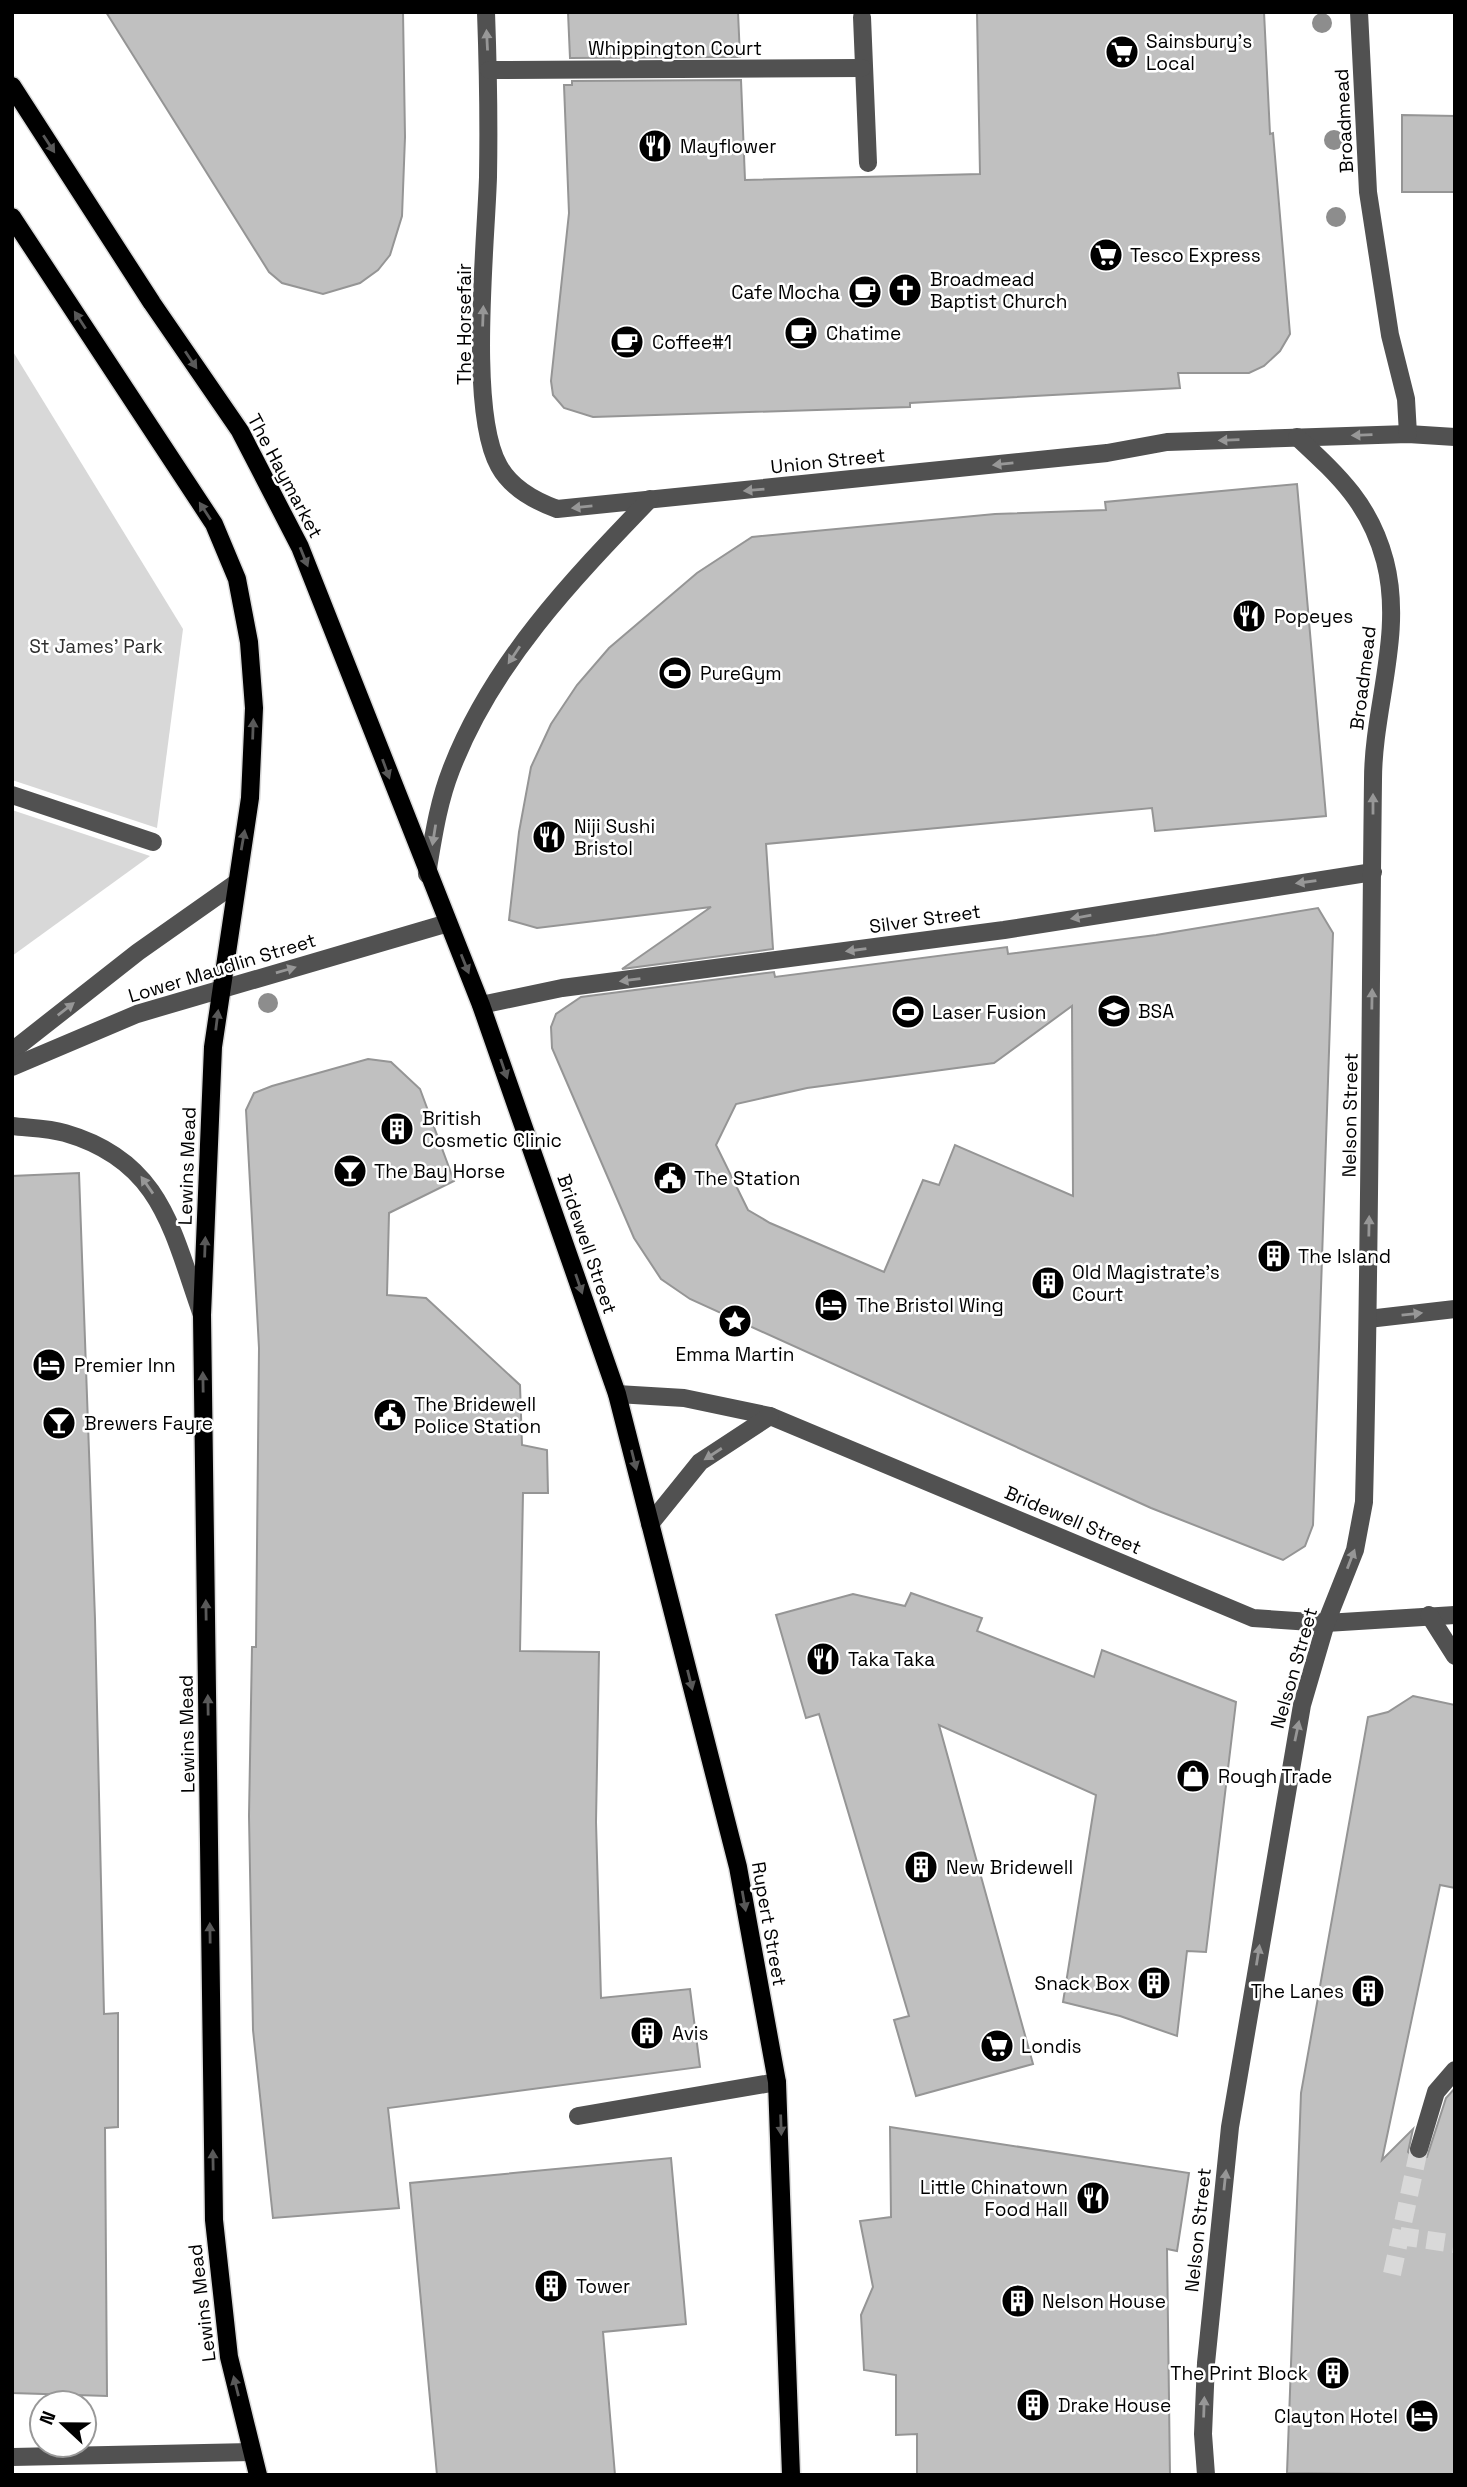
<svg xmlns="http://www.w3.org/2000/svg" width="1467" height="2487" viewBox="0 0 1467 2487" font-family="'Space Grotesk',sans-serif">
	<rect width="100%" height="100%" fill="#fff"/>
	<g fill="#d8d8d8">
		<polygon points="12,350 183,629 157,828 12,780"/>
		<polygon points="12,810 150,856 12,956"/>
	</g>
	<g fill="#c0c0c0" stroke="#959595" stroke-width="2" fill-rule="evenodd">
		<polygon points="106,12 403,12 405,137 402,216 390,255 378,270 360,283 323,294 282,283 269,272"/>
		<polygon points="568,12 738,12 740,57 570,58"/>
		<polygon points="977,12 1264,12 1270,134 1273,133 1290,334 1280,351 1264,366 1249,373 1178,373 1180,388 910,403 910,407 593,417 564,408 553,395 551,381 569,213 564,85 572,85 572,81 741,80 745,180 980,174"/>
		<polygon points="1402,115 1455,116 1455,192 1402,192"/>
		<polygon points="1297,484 1326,816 1155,831 1152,808 766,844 773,949 622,969 711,907 537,928 509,920 519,832 531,767 551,724 577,685 609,648 697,573 752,537 995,514 1106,510 1105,502"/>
		<path d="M1318 908 1333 933 1313 1525 1305 1546 1283 1560 1151 1508 690 1299 661 1279 634 1238 552 1048 551 1027 556 1014 581 997 774 972 775 977 1007 947 1008 954 1156 935ZM1072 1006 1073 1196 955 1145 939 1185 923 1180 884 1272 770 1223 748 1210 716 1145 736 1104 807 1088 994 1063Z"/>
		<polygon points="368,1059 391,1062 420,1089 454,1181 389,1213 387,1295 426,1298 520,1385 522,1445 547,1450 548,1493 523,1493 520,1651 599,1652 596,1822 601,1998 690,1989 700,2067 388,2108 399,2208 273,2218 253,2030 249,1816 252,1647 256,1647 259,1348 246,1110 254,1093 272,1086"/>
		<polygon points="79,1173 95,1619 104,2014 118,2013 118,2127 105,2128 107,2396 12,2393 12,1176"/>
		<polygon points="911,1593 982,1618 977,1631 1094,1677 1102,1650 1236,1702 1206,1952 1187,1951 1177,2036 1120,2016 1063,2002 1096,1795 939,1725 1033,2064 916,2096 894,2020 909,2016 819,1714 806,1718 776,1615 853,1594 905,1606"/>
		<polygon points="1413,1696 1455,1705 1455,1888 1440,1885 1382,2160 1413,2129 1408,2152 1416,2160 1427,2157 1446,2098 1455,2088 1455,2475 1287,2473 1301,2093 1368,1717 1388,1712"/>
		<polygon points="890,2127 1189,2173 1177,2251 1167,2249 1170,2475 917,2475 917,2434 896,2435 896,2375 864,2370 861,2315 873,2287 860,2221 891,2217"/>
		<polygon points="671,2158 686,2324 603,2332 615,2475 437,2475 410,2183"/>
	</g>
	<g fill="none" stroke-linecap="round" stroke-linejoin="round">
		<g stroke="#d9d9d9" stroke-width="18" stroke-dasharray="18 9" stroke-linecap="butt">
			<polyline points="1400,2236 1455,2244"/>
			<polyline points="1392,2274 1419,2149"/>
		</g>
		<defs>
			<g id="major">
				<polyline points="12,86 152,303 240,431 300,547 481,1005 617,1394 738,1867 777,2082 791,2475"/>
				<polyline points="12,217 214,524 237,579 249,642 254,708 250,798 213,1047 202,1315 214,2220 229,2357 258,2475"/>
			</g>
		</defs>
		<use href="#major" stroke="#dbdbdb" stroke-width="21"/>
		<g stroke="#515151" stroke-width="18">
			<path d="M486 12C488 67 489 122 488 177 486 244 468 411 499 466 511 488 535 501 557 509L1107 453 1167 442 1408 434 1455 437"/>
			<polyline points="1359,12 1368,192 1390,335 1406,399 1408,434"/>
			<polyline points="862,17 868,163"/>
			<polyline points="489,70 862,68"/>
			<polyline points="12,795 153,842"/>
			<path d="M427 874C433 839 438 803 451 770 492 663 572 580 650 499"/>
			<polyline points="481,1005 562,988 1004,930 1373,872"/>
			<polyline points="12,1051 138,952 236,883"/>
			<polyline points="12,1067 137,1014 448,923"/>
			<path d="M12 1126C29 1128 49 1128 65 1133 162 1161 172 1231 202 1315"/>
			<polyline points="1368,1319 1455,1309"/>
			<polyline points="617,1394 684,1398 770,1416 1253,1618 1326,1623 1455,1615"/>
			<polyline points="650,1524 700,1462 770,1416"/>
			<polyline points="1429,1615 1455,1656"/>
			<polyline points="578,2116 777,2082"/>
			<polyline points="1419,2149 1436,2092 1455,2070"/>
			<polyline points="12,2457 252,2452"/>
			<path d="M1206 2475 1203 2434 1206 2363 1230 2127 1302 1705 1326 1623 1355 1550 1364 1502C1370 1261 1370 1021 1373 780 1373 707 1404 634 1385 561 1370 504 1339 476 1297 437"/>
		</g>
		<use href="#major" stroke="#000" stroke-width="18"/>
	</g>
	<g fill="#8d8d8d">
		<circle cx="1322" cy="23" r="10"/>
		<circle cx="1334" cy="140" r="10"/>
		<circle cx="1336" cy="217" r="10"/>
		<circle cx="268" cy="1003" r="10"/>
	</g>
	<defs><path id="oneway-solid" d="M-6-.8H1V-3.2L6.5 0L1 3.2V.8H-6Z" transform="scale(1.75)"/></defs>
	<g fill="#979797">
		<use href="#oneway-solid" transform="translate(487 40) rotate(-93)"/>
		<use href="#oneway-solid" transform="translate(483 316) rotate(-88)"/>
		<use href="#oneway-solid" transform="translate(1362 435) rotate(178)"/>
		<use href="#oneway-solid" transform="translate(1229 440) rotate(178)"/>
		<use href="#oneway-solid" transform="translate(1003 464) rotate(174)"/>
		<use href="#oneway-solid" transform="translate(754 490) rotate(175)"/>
		<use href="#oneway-solid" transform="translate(582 507) rotate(174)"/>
		<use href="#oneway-solid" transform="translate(514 655) rotate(124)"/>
		<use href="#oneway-solid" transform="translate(1373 804) rotate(-90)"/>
		<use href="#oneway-solid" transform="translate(434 835) rotate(99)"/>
		<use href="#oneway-solid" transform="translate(1306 882) rotate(172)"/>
		<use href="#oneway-solid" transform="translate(1081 917) rotate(170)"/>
		<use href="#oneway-solid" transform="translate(856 950) rotate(172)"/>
		<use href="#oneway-solid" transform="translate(286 970) rotate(-16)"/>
		<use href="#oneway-solid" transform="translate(630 980) rotate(173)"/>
		<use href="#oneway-solid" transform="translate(1372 999) rotate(-89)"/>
		<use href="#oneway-solid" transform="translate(66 1009) rotate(-38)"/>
		<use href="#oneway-solid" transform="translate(147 1185) rotate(-125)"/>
		<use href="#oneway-solid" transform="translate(1369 1226) rotate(-89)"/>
		<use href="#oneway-solid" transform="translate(1412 1314) rotate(-6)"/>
		<use href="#oneway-solid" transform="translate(713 1454) rotate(147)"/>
		<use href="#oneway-solid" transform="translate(1351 1559) rotate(-69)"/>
		<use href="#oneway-solid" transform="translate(1297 1731) rotate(-78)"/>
		<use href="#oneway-solid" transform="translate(1258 1955) rotate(-81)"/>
		<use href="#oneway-solid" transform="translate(1225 2180) rotate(-84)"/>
		<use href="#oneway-solid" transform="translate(1204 2407) rotate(-88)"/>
	</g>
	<g fill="#595959">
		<use href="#oneway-solid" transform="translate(49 144) rotate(57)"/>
		<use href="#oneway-solid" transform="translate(80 320) rotate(-123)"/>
		<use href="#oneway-solid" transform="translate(191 360) rotate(56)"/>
		<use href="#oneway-solid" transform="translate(205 511) rotate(-123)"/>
		<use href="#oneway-solid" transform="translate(304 557) rotate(68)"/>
		<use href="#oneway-solid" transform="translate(253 729) rotate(-88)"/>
		<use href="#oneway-solid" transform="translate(386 769) rotate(70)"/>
		<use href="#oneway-solid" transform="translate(243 840) rotate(-80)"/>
		<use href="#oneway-solid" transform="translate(465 964) rotate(68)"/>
		<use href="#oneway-solid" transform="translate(217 1020) rotate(-83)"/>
		<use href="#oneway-solid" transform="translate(504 1069) rotate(71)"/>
		<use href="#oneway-solid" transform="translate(205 1247) rotate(-88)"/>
		<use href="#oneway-solid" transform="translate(579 1284) rotate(71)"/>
		<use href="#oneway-solid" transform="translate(203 1382) rotate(-91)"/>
		<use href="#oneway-solid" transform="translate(634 1460) rotate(76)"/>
		<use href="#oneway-solid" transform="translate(206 1610) rotate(-91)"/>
		<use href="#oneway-solid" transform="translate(690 1680) rotate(76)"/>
		<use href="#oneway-solid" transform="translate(208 1705) rotate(-91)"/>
		<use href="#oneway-solid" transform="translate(744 1901) rotate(80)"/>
		<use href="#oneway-solid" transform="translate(210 1933) rotate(-91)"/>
		<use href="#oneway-solid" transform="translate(781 2125) rotate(88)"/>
		<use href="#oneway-solid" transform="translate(213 2160) rotate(-91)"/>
		<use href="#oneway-solid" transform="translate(236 2386) rotate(-104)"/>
	</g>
	<defs>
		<symbol id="supermarket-disc" viewBox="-11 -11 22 22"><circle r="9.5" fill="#000" stroke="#fff"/><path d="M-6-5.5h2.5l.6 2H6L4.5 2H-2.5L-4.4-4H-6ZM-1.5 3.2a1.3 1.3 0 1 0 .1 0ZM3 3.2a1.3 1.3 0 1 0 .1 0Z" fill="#fff"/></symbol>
		<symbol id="restaurant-disc" viewBox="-11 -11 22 22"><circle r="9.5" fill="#000" stroke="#fff"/><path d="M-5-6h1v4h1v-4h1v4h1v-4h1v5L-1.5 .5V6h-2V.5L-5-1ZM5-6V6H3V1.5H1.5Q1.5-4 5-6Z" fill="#fff"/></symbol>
		<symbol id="church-disc" viewBox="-11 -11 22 22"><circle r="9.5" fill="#000" stroke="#fff"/><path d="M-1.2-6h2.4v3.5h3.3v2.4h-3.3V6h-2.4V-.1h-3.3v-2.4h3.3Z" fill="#fff"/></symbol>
		<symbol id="cafe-disc" viewBox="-11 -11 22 22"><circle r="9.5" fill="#000" stroke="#fff"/><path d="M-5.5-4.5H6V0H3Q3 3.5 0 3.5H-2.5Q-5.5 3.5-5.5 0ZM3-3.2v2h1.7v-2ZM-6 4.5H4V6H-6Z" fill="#fff"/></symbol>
		<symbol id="stadium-disc" viewBox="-11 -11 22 22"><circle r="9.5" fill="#000" stroke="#fff"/><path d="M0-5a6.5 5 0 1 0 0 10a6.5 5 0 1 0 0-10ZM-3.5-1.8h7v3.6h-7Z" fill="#fff"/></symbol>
		<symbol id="school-disc" viewBox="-11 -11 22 22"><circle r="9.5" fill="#000" stroke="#fff"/><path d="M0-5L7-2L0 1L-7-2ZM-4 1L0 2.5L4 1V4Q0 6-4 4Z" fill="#fff"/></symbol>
		<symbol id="building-disc" viewBox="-11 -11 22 22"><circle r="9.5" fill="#000" stroke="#fff"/><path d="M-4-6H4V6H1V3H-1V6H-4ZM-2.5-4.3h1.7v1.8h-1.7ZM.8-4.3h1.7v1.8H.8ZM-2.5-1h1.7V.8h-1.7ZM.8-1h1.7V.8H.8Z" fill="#fff"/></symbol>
		<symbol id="bar-disc" viewBox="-11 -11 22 22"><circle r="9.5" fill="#000" stroke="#fff"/><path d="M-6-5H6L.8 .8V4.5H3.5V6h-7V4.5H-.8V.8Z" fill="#fff"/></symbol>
		<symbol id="civic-disc" viewBox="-11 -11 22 22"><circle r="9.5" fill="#000" stroke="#fff"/><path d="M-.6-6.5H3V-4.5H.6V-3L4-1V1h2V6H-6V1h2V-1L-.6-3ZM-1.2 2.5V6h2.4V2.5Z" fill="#fff"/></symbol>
		<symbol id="hotel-disc" viewBox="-11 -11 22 22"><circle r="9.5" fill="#000" stroke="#fff"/><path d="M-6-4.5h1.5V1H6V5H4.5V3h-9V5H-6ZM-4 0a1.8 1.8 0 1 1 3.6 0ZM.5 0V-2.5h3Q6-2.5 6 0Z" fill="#fff"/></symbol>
		<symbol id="sight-disc" viewBox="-11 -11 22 22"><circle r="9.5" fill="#000" stroke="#fff"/><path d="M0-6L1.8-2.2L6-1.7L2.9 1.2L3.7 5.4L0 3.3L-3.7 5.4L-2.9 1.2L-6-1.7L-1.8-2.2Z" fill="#fff"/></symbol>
		<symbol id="shop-disc" viewBox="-11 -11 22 22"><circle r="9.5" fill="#000" stroke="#fff"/><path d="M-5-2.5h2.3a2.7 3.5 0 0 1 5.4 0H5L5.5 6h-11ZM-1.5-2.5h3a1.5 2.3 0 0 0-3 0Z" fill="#fff"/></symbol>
	</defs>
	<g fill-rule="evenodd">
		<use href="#supermarket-disc" x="1103" y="33" width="38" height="38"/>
		<use href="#restaurant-disc" x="636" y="127" width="38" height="38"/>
		<use href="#supermarket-disc" x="1087" y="236" width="38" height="38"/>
		<use href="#church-disc" x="886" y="271" width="38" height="38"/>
		<use href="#cafe-disc" x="846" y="273" width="38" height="38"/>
		<use href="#cafe-disc" x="782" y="314" width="38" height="38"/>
		<use href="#cafe-disc" x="608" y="323" width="38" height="38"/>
		<use href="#restaurant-disc" x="1230" y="597" width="38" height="38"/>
		<use href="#stadium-disc" x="656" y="654" width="38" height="38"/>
		<use href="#restaurant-disc" x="530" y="818" width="38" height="38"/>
		<use href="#school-disc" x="1095" y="992" width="38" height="38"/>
		<use href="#stadium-disc" x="889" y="993" width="38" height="38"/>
		<use href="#building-disc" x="378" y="1110" width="38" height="38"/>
		<use href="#bar-disc" x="331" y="1152" width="38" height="38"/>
		<use href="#civic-disc" x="651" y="1159" width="38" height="38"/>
		<use href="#building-disc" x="1255" y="1237" width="38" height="38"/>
		<use href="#building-disc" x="1029" y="1264" width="38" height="38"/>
		<use href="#hotel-disc" x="812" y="1286" width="38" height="38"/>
		<use href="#sight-disc" x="716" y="1302" width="38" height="38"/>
		<use href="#hotel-disc" x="30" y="1346" width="38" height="38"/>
		<use href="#civic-disc" x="371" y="1396" width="38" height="38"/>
		<use href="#bar-disc" x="40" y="1404" width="38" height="38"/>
		<use href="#restaurant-disc" x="804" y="1640" width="38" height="38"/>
		<use href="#shop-disc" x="1174" y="1757" width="38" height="38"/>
		<use href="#building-disc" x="902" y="1848" width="38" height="38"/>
		<use href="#building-disc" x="1135" y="1964" width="38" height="38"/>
		<use href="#building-disc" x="1349" y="1972" width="38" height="38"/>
		<use href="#building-disc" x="628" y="2014" width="38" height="38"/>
		<use href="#supermarket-disc" x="978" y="2027" width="38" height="38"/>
		<use href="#restaurant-disc" x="1074" y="2179" width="38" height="38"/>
		<use href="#building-disc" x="532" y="2267" width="38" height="38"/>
		<use href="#building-disc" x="999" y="2282" width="38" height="38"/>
		<use href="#building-disc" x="1314" y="2354" width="38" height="38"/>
		<use href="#building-disc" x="1014" y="2386" width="38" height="38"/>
		<use href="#hotel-disc" x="1403" y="2397" width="38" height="38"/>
	</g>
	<g text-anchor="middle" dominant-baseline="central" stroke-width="5" stroke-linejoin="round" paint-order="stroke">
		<g font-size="19" fill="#000" stroke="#fff" text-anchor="start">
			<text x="1146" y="41">Sainsbury's<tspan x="1146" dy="22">Local</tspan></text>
			<text x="680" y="146">Mayflower</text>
			<text x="1130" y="255">Tesco Express</text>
			<text x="930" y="279">Broadmead<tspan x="930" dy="22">Baptist Church</tspan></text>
			<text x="840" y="292" text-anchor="end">Cafe Mocha</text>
			<text x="826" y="333">Chatime</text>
			<text x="652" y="342">Coffee#1</text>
			<text x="1274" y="616">Popeyes</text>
			<text x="700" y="673">PureGym</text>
			<text x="574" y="826">Niji Sushi<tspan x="574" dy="22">Bristol</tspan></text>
			<text x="1138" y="1011">BSA</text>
			<text x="932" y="1012">Laser Fusion</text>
			<text x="422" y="1118">British<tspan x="422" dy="22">Cosmetic Clinic</tspan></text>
			<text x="374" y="1171">The Bay Horse</text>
			<text x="694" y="1178">The Station</text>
			<text x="1298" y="1256">The Island</text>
			<text x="1072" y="1272">Old Magistrate's<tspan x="1072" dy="22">Court</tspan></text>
			<text x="856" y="1305">The Bristol Wing</text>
			<text x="735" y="1354" text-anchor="middle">Emma Martin</text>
			<text x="74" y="1365">Premier Inn</text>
			<text x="414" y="1404">The Bridewell<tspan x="414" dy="22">Police Station</tspan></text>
			<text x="84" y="1423">Brewers Fayre</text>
			<text x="848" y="1659">Taka Taka</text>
			<text x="1218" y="1776">Rough Trade</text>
			<text x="946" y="1867">New Bridewell</text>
			<text x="1130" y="1983" text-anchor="end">Snack Box</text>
			<text x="1344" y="1991" text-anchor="end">The Lanes</text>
			<text x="672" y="2033">Avis</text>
			<text x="1021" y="2046">Londis</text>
			<text x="1068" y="2187" text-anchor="end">Little Chinatown<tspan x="1068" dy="22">Food Hall</tspan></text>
			<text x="576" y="2286">Tower</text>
			<text x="1042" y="2301">Nelson House</text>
			<text x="1308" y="2373" text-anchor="end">The Print Block</text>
			<text x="1058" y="2405">Drake House</text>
			<text x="1398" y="2416" text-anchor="end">Clayton Hotel</text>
		</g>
		<g font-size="19" fill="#000" stroke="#fff">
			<text x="675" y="48">Whippington Court</text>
			<text transform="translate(1344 121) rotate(-93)">Broadmead</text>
			<text transform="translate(464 324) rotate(-90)">The Horsefair</text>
			<text transform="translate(828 461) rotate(-6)">Union Street</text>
			<text transform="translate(285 476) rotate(62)">The Haymarket</text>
			<text transform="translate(1363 678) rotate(-83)">Broadmead</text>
			<text transform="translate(925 919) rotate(-8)">Silver Street</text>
			<text transform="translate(222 968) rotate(-17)">Lower Maudlin Street</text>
			<text transform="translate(1350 1115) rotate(-89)">Nelson Street</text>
			<text transform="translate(187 1166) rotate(-88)">Lewins Mead</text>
			<text transform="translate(587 1244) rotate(71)">Bridewell Street</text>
			<text transform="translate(1073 1520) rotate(23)">Bridewell Street</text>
			<text transform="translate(1294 1668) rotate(-74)">Nelson Street</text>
			<text transform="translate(187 1734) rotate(-91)">Lewins Mead</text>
			<text transform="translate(769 1924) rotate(80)">Rupert Street</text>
			<text transform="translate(1198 2230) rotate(-84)">Nelson Street</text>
			<text transform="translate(202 2303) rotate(-97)">Lewins Mead</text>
		</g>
		<g font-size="19" fill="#2f2f2f" stroke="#fff">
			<text x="96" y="646">St James' Park</text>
		</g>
	</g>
	<rect width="1467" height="2487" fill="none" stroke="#000000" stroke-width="28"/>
	<g transform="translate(63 2424) rotate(292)"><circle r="33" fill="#ffffff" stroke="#999999" stroke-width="2"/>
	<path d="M0-5L12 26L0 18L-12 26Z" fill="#000000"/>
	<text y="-10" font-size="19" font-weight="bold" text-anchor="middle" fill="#000000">N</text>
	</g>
</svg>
